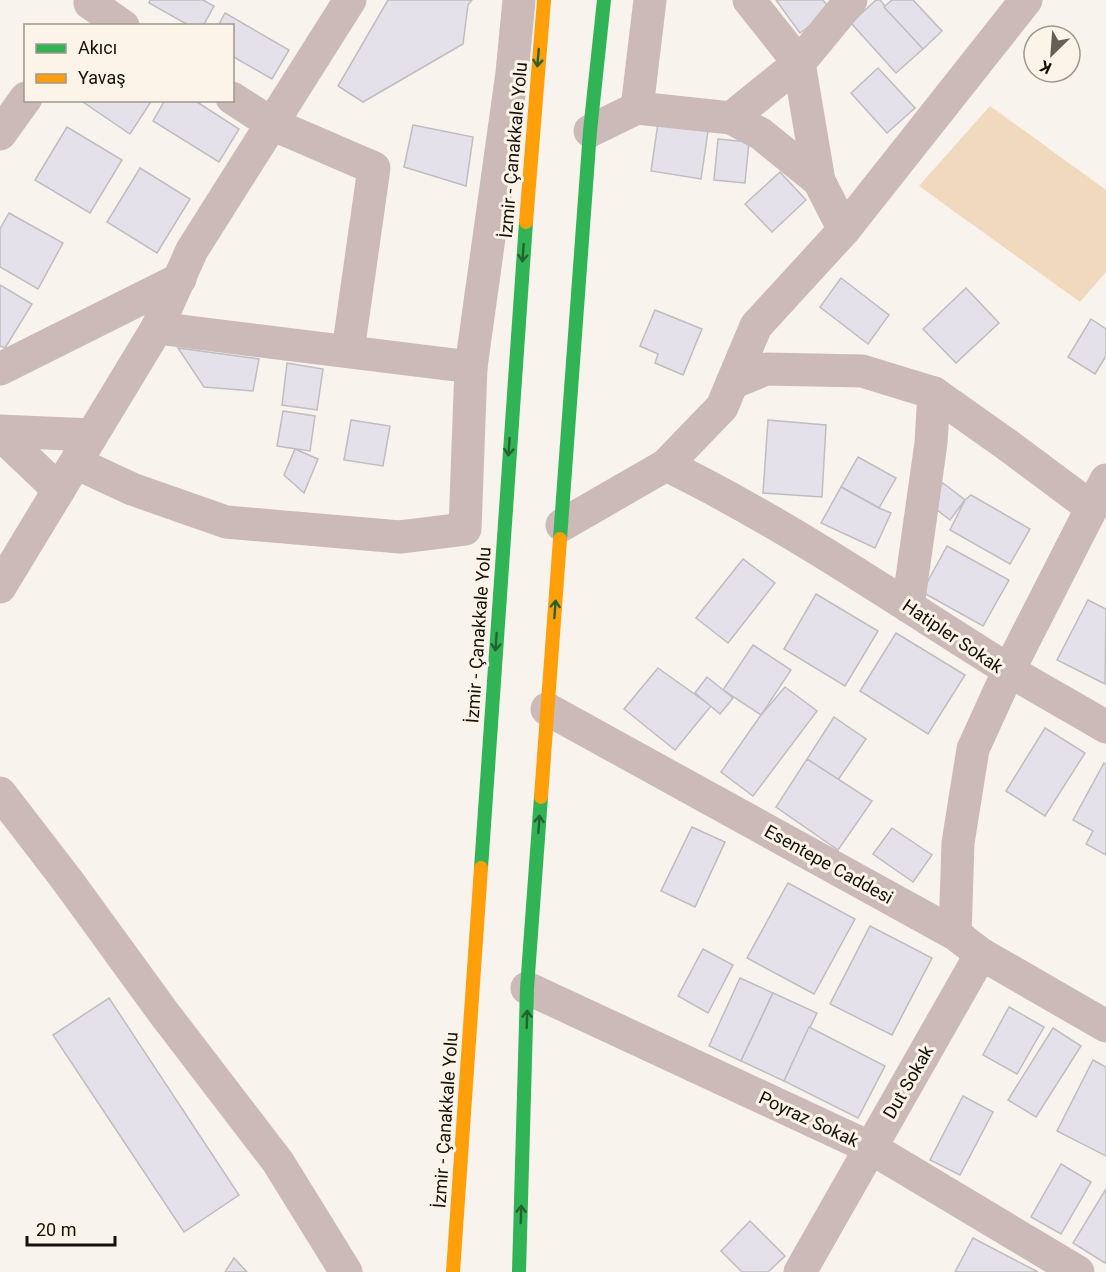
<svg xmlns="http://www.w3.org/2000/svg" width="1106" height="1272" viewBox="0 0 1106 1272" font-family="Roboto,sans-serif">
	<rect width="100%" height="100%" fill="#f8f3ed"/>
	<polygon fill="#f0d9bd" points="990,106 1106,190 1106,272 1080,302 919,186"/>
	<g fill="#e4e1ea" stroke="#bfbdbf" stroke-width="1.5">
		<polygon points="150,0 203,0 214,6 203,26 190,26 149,3"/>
		<polygon points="388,0 472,0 468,5 463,44 363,102 338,86"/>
		<polygon points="776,0 823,0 831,10 800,33"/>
		<polygon points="876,0 880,0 923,49 896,73 851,23"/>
		<polygon points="892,0 913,0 942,31 923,49 884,7"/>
		<polygon points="225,13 289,50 272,79 232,56 232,26 218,26"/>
		<polygon points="878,68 915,108 887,133 851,93"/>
		<polygon points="80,100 152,100 130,134"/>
		<polygon points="165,100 194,100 239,129 219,162 153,121"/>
		<polygon points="658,123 708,131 701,179 651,171"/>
		<polygon points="413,125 473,137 466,186 404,167"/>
		<polygon points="67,127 122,160 90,213 35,180"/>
		<polygon points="718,139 749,142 745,183 714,180"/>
		<polygon points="140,168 190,199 157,253 107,222"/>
		<polygon points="780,172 806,200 772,232 745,204"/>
		<polygon points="9,213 63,243 38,289 0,267 0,229"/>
		<polygon points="841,278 889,315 868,344 820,307"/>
		<polygon points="0,285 32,304 5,348 0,346"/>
		<polygon points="966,288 999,323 956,363 923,329"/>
		<polygon points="655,310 702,329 683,375 655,363 658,354 640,346"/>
		<polygon points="1091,319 1106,329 1106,356 1095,374 1068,357"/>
		<polygon points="178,348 259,359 253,391 204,387"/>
		<polygon points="287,363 323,369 317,410 282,405"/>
		<polygon points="283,411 315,416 310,451 277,446"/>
		<polygon points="351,420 390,426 383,466 344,460"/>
		<polygon points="768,420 826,425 822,497 763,493"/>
		<polygon points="295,449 318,459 304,493 284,475"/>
		<polygon points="858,457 896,478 879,508 841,487"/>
		<polygon points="943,483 965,500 950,520 928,503"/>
		<polygon points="841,487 879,508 891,513 875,548 821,523"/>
		<polygon points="971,495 1030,529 1010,564 950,530 965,500"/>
		<polygon points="947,546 1009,580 983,626 922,592"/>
		<polygon points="743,559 775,583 728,643 696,618"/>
		<polygon points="816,594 878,631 845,686 784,649"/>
		<polygon points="1088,600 1106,609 1105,684 1057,660"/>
		<polygon points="896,633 965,675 928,734 860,691"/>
		<polygon points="753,645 791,670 761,715 723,690"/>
		<polygon points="658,668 711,706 675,750 624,709"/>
		<polygon points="707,677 733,698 720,714 695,693"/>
		<polygon points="785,687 817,711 753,796 721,772 761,715"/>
		<polygon points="834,717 866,739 838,780 807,759"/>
		<polygon points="1045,728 1085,753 1045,816 1006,791"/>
		<polygon points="807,759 872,801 838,850 776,807"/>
		<polygon points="1104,763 1106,764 1106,855 1086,844 1093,831 1073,820"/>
		<polygon points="692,827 725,842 695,907 661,891"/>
		<polygon points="892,828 932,855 913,882 873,854"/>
		<polygon points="788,883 855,919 814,994 747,958"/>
		<polygon points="870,926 932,958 892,1035 830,1004"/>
		<polygon points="703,949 733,965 708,1013 678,996"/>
		<polygon points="740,978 773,993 741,1061 709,1046"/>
		<polygon points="773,993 817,1013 784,1081 741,1061"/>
		<polygon points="109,998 239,1195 184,1232 53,1035"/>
		<polygon points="1009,1007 1044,1027 1017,1074 983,1055"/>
		<polygon points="809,1027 885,1066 858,1118 784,1081"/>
		<polygon points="1053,1028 1081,1046 1036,1117 1008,1100"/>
		<polygon points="1093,1060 1106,1067 1106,1156 1057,1131"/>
		<polygon points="963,1096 993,1112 960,1175 930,1160"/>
		<polygon points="1061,1164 1091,1182 1061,1234 1031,1217"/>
		<polygon points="1106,1189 1106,1262 1105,1263 1073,1243"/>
		<polygon points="750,1221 785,1256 768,1272 742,1272 721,1251"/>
		<polygon points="973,1238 1038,1272 955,1272"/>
		<polygon points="234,1258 247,1272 225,1272"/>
	</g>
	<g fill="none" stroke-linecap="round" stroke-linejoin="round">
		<g stroke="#cbbab7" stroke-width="33">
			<polyline points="90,3 123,26"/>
			<polyline points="232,98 272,124 374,168 348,351"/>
			<polyline points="637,108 650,0"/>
			<polyline points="731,118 799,63 749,0"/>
			<polyline points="590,131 637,108 731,118 761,134 819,181 844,230"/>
			<polyline points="0,134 26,98"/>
			<polyline points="819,181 799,63 851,0"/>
			<polyline points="157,328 471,367"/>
			<polyline points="0,369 180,279"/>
			<polyline points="732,383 766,369 862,371 934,393 1006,444 1092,508"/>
			<polyline points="0,431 92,435"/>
			<polyline points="0,434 59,490"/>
			<polyline points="76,463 132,489 226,522 400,537 465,529 471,367 512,73 519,0"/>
			<path d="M666 465C785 523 895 599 1007 669 1039 689 1073 707 1106 727"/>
			<polyline points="562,525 666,465 722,407 756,326 844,230 1026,0"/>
			<polyline points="0,587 157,328 192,250 350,0"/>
			<polyline points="908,606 931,443 934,393"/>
			<polyline points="547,709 955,934 981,954 1106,1026"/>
			<polyline points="0,793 67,880 163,1012 278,1162 346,1272"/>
			<polyline points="955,934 958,843 973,749 1009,670 1106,480"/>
			<polyline points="527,988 871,1148 1078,1272"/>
			<polyline points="800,1272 981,954"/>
		</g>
		<g stroke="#30b455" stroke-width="14">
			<polyline points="560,539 590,131 604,0"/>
			<polyline points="481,868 526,222"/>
			<polyline points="519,1272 527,988 541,797"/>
		</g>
		<g stroke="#ff9f0a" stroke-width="14">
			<polyline points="526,222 544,0"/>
			<polyline points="541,797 560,539"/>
			<polyline points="453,1272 481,868"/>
		</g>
	</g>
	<defs><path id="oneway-shaft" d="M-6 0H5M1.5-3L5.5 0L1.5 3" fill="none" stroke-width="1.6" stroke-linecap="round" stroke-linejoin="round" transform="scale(1.5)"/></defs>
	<g stroke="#24622e">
		<use href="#oneway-shaft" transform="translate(538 58) rotate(95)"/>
		<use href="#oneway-shaft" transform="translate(523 253) rotate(94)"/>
		<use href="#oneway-shaft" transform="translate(509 447) rotate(94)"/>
		<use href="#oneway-shaft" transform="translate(555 609) rotate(-86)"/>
		<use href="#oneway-shaft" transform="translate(496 642) rotate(94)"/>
		<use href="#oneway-shaft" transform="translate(539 824) rotate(-86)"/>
		<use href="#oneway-shaft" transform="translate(527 1019) rotate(-88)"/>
		<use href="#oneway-shaft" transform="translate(521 1214) rotate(-88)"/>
	</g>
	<g text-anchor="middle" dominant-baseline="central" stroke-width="6" stroke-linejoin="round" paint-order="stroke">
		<g font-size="18" fill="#171007" stroke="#fcf3e9">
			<text transform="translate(513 150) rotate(-85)">İzmir - Çanakkale Yolu</text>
			<text transform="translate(478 635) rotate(-86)">İzmir - Çanakkale Yolu</text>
			<text transform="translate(953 636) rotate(34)">Hatipler Sokak</text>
			<text transform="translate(829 864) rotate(29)">Esentepe Caddesi</text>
			<text transform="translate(908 1082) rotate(-60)">Dut Sokak</text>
			<text transform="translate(809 1119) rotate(25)">Poyraz Sokak</text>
			<text transform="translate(445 1120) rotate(-86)">İzmir - Çanakkale Yolu</text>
		</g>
	</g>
	<rect x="24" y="24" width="210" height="78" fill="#fcf3e9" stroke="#a0988f" stroke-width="1.5"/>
	<rect x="36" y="44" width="30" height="9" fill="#30b455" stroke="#a0988f" stroke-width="1.5"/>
	<text x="78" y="54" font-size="18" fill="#171007">Akıcı</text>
	<rect x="36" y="74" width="30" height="9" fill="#ff9f0a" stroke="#a0988f" stroke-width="1.5"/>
	<text x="78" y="84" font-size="18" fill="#171007">Yavaş</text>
	<g transform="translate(1052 54) rotate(205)"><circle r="28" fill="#fcf3e9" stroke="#a0988f" stroke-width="1.5"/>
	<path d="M0-4.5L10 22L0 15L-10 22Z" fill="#665f58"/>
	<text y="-9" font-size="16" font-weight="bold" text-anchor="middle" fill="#171007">K</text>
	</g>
	<path d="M27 1236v9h88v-9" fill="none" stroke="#171007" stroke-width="3"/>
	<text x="36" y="1236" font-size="18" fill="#171007" stroke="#fcf3e9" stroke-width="4.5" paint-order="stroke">20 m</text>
</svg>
